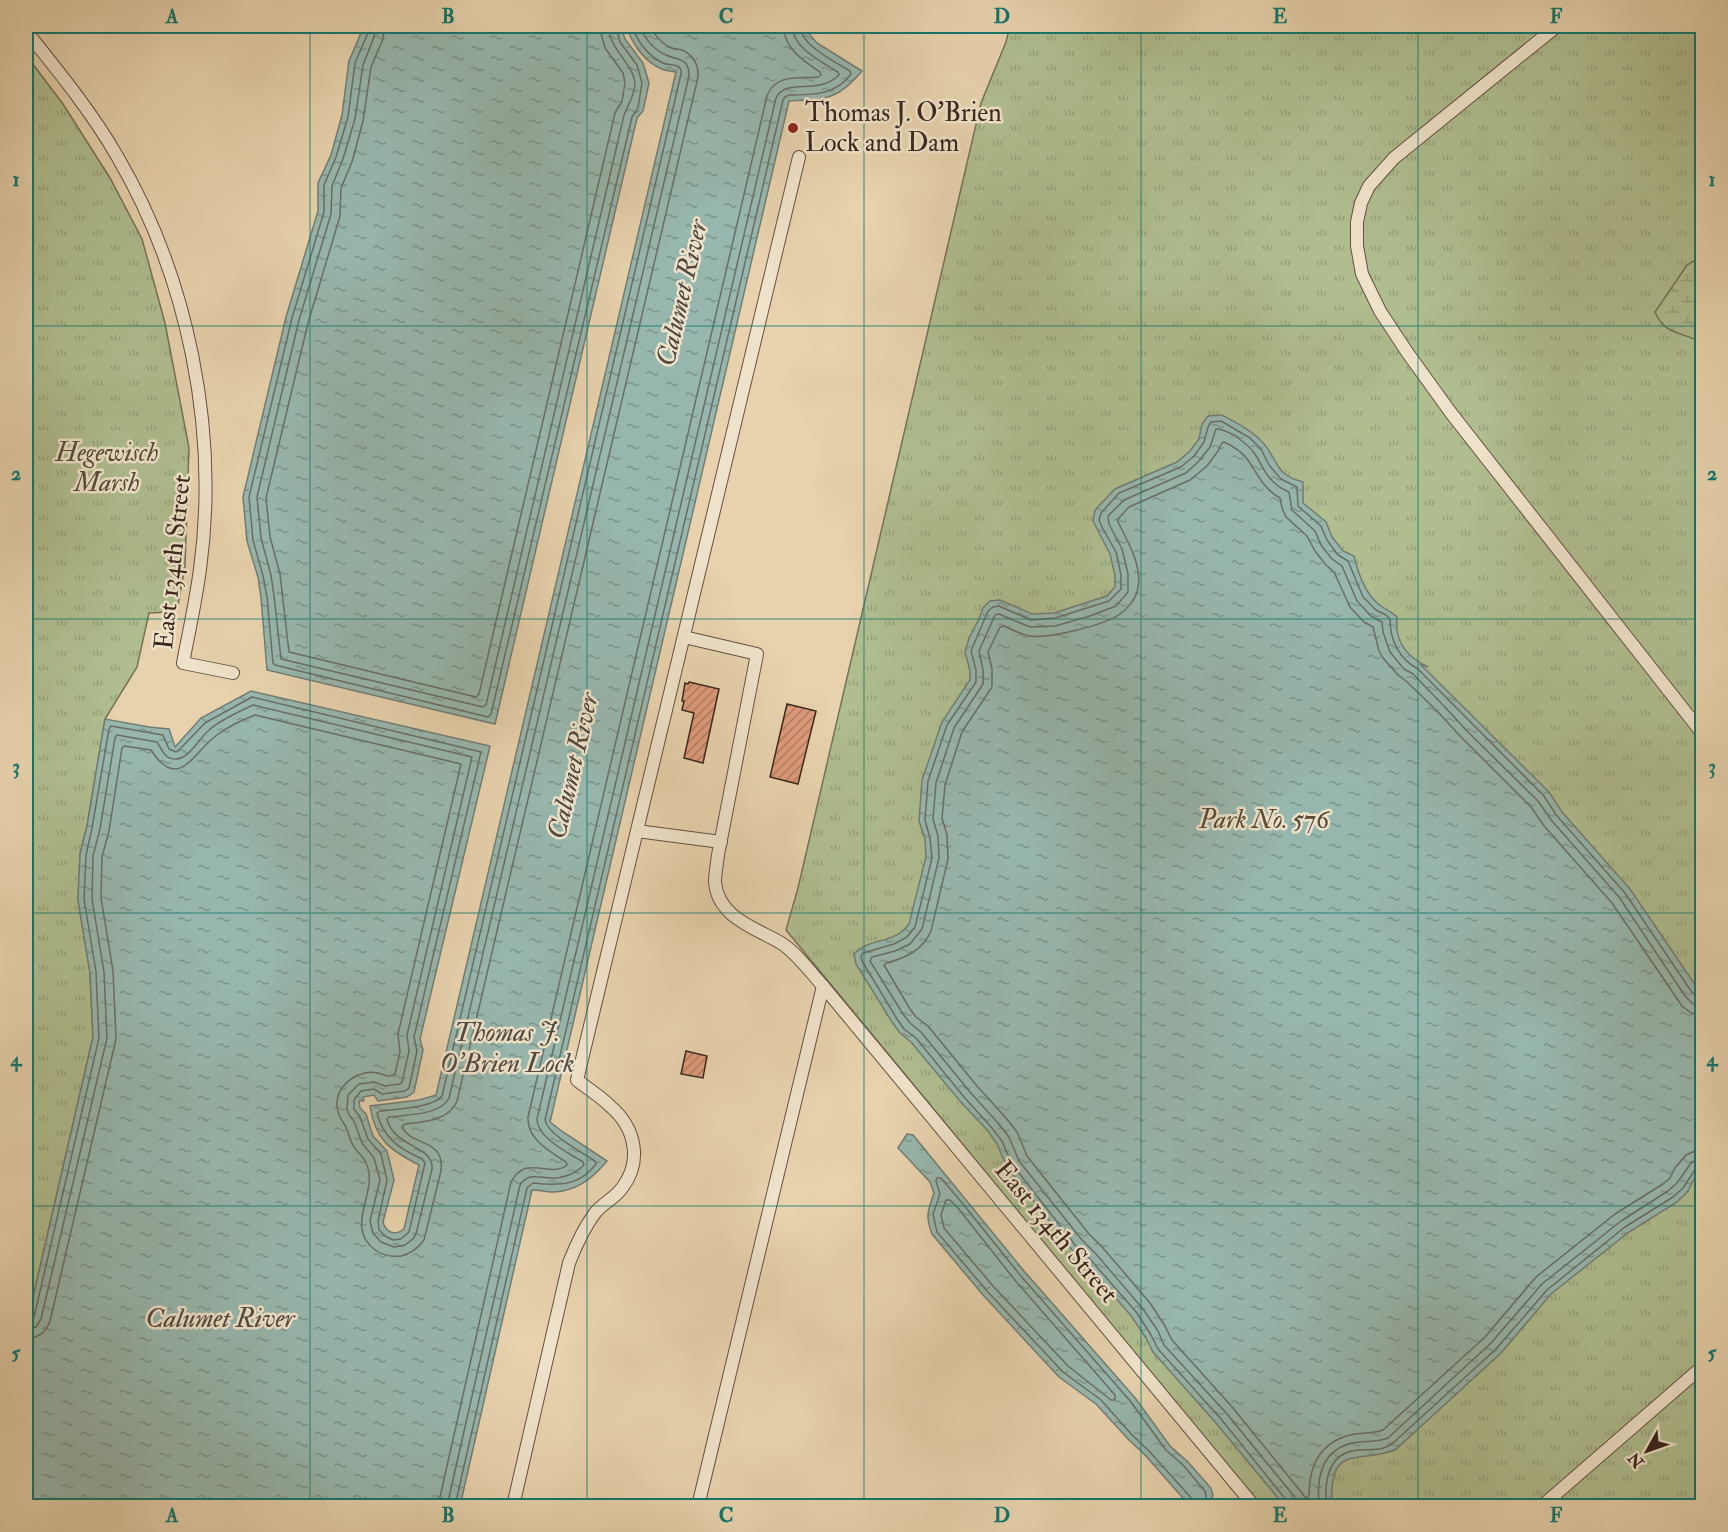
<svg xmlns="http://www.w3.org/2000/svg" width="1728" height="1532" viewBox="0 0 1728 1532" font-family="'IM FELL Double Pica',serif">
	<defs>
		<pattern id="grass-tufts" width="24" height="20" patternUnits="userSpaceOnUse" patternTransform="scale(1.5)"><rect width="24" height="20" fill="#afbd8f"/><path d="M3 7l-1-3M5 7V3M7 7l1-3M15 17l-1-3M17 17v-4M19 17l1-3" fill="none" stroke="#97a27b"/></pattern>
		<pattern id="wetland-marsh" width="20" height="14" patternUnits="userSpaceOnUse" patternTransform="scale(1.5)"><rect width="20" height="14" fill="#afbd8f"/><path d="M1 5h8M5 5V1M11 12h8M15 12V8" fill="none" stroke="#97a27b"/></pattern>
		<pattern id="water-ripples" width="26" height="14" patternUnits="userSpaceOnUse" patternTransform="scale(1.5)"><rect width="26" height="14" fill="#97b7ae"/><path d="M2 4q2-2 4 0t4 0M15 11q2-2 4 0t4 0" fill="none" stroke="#7c958d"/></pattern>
		<pattern id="building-hatch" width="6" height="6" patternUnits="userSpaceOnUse" patternTransform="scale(1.5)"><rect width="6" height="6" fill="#dc9a7a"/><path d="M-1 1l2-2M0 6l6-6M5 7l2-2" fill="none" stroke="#b37d63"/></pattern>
	</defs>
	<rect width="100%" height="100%" fill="#e7d2ad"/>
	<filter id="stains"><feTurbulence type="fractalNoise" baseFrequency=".00333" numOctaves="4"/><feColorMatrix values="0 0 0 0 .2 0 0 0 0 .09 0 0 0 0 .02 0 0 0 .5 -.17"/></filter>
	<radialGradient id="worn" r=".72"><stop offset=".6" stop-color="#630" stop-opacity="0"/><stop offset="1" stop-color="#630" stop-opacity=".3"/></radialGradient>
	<g fill="url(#grass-tufts)" stroke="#747256" stroke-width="1.5">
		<polygon points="1010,26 1702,26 1702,1506 1261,1506 786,930 798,888 981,103 1006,42"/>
		<polygon points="26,55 63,104 110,178 142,239 165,323 189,448 185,566 178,605 168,612 149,613 137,667 105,719 87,826 80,854 78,900 90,973 93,1037 26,1328"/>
	</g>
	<path fill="url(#wetland-marsh)" stroke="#747256" stroke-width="1.5" d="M1702 256V343C1682 331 1665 336 1655 312L1687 265Z"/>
	<g fill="url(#water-ripples)" stroke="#727d74" stroke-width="1.5">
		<polygon points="361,26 621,26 625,39 643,63 649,83 643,111 637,118 495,724 267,670 261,598 258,577 247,541 243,497 286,317 318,211 318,183 331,155 342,115 349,61 361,33"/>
		<path d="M626 26H807L806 30 817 43 862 71C837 101 825 99 789 101L550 1122 563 1132 607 1161C593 1178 576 1192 552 1192 546 1192 539 1190 532 1190L460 1506H26V1328L93 1037 90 973 78 900 80 854 87 826 105 719 149 727 169 729 175 747 201 718 251 691 490 746 420 1039 423 1050 414 1092 407 1097 378 1101 374 1095 363 1097 364 1101H359L360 1108 366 1114 373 1136 387 1151 394 1180 383 1222C386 1233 395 1236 404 1229L419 1165C390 1150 375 1140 370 1106L419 1100 436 1095 676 72C672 71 666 71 662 69 644 62 632 43 626 26Z"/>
		<path d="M1222 415C1237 423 1253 431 1264 444 1280 463 1274 474 1303 482V503L1326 522 1332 537 1343 551 1354 556C1358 573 1364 591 1377 603 1384 609 1391 611 1397 617 1394 642 1407 657 1428 667L1420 664 1549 792 1562 812 1630 889 1702 995V1169L1693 1181 1688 1191 1677 1202 1629 1232 1551 1294 1501 1353 1395 1450C1357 1464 1329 1443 1332 1504L1335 1506H1285L1283 1504 1216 1423 1153 1352 1146 1338 1132 1317 1086 1263 1072 1250 1007 1167 997 1144 988 1131 960 1101 911 1042 900 1033 892 1022 856 964 854 954C870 937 894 945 909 924L926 857 925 839 919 821 922 780 942 722 970 680V671L965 652 969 638 979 619 983 608 990 601 1000 600 1032 614 1054 613 1107 596 1115 587V575L1110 554 1093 521 1095 510 1115 489 1177 462 1190 451 1199 439 1202 424 1208 416Z"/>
		<path d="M907 1134 913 1135 1024 1271 1136 1399 1170 1446 1187 1461 1211 1488 1213 1496 1208 1506H1190L1145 1455 1128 1439 1096 1404 1059 1377 983 1295 932 1234C925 1216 928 1210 934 1193L930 1182 898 1148Z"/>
	</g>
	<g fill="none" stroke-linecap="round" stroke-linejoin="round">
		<g stroke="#686e66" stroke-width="1.5">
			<polyline points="367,26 367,35 355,63 348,117 336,157 324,185 324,212 292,318 249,497 253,540 263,576 267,597 273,663 275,665 488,717 491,714 632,117 638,108 642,83 637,65 620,42 616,26"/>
			<path d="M375 26 374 37 363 65 355 119 343 159 332 186 331 214 299 320 257 497 261 538 271 575 274 596 281 659 483 707 486 705 624 115C628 105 634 96 635 85 635 65 610 51 608 26"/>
			<polyline points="384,26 383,39 371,67 363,121 352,162 341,188 340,216 308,323 266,498 270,537 280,574 289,652 476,697 479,694 615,113 622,101 625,83 623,73 605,48 599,26"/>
			<path d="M1702 1015 1691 1013 1682 1006 1612 903 1545 827 1531 807 1461 737 1437 711 1406 681 1398 675 1383 658 1379 651 1373 627 1364 622 1350 607 1334 572 1326 565 1315 551 1307 536 1286 517 1282 508 1280 498C1264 489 1258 475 1248 460 1242 452 1233 446 1224 442L1222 443 1218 451 1207 466 1190 480 1129 507 1118 519V522C1128 542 1144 568 1137 592 1135 600 1127 609 1120 614 1105 625 1048 639 1030 636 1021 635 1012 629 1004 626L1000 627 988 652 992 669V687L962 732 945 785 942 818 947 835 948 859 931 931C923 950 906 958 886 963L884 965 910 1009 916 1017 928 1026 977 1086 1006 1118 1017 1132 1027 1156 1089 1234 1103 1248 1150 1303 1165 1326 1172 1340 1233 1408 1306 1498 1309 1496C1309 1464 1322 1440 1355 1434 1365 1432 1373 1434 1383 1430L1485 1337 1536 1277 1615 1214 1663 1184 1670 1178 1675 1168 1686 1155 1695 1151 1702 1150"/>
			<polygon points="946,1200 950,1200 958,1208 1014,1279 1115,1395 1115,1400 1111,1400 1068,1366 993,1286 944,1228 941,1215"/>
			<path d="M26 1322 31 1321 34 1317 99 1038 96 972 84 899 86 855 92 828 109 729 111 726 163 735 169 749 176 752 180 749 205 723 252 697 481 752 414 1037 417 1051 409 1088 405 1091 382 1094 374 1089 361 1091 354 1100V1109L360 1117 368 1139 381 1154 387 1180 378 1221 379 1230 385 1236 393 1240 401 1239 409 1232 425 1163 422 1159C400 1149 383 1138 377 1113L380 1111C395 1109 433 1108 442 1096L681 74C681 70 682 69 677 66 673 64 667 65 663 63 648 56 637 41 632 26"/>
			<path d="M26 1330 36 1327 41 1319 107 1038 104 972 92 899 93 856 100 829 115 738 117 735 157 742C162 750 165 760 177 759 189 758 199 739 208 731 218 721 240 711 253 705L472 757 407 1035 409 1051 402 1082 400 1084 385 1086 374 1082 359 1084 348 1095 347 1109 349 1115 354 1121 362 1143 374 1158 380 1180 370 1221 373 1233 381 1242 394 1247 405 1245 413 1239 416 1234 432 1169C434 1145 394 1148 387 1119L389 1117C406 1115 441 1115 449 1098L689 76C689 57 678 61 666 55 654 50 644 38 640 26"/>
			<path d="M26 1339C38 1338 46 1333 50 1321L116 1039 113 971 101 898 102 857 109 831 122 748 124 746 151 750C179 793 193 752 217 735 228 727 242 720 255 715L461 764 398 1034 400 1052 395 1074C388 1078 385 1075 378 1073 364 1070 350 1077 342 1088 335 1097 336 1110 341 1119 342 1121 345 1125 346 1127 349 1134 350 1142 355 1148 358 1153 364 1157 366 1163 380 1191 343 1226 375 1250 382 1255 392 1257 401 1256 411 1254 418 1248 424 1240L441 1171C445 1138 412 1147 402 1127L405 1124C424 1122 449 1121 457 1101L698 77C699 66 694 55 682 50 678 49 673 49 669 47 660 42 654 34 650 26"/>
			<path d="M438 1506 511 1182C527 1153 549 1179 567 1165L566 1162C550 1151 527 1140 528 1117L767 96C776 73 799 79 818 77L821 75 820 72C804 61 783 48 784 26"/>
			<path d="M447 1506 520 1185C528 1173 537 1177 550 1178 562 1179 575 1174 584 1165L583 1162C569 1153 537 1138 537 1119L776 98C786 77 818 96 839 75L838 72C822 62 791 47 793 26"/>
			<path d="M455 1506 527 1188 533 1183C558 1186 580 1186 596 1164L595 1161C583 1153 547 1134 545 1120L783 100 785 97 789 95C813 95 836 95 851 74L850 71C836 62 798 44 801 26"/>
			<polyline points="1194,1506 1193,1500 1149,1451 1132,1435 1101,1400 1063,1372 987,1291 937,1232 933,1214 940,1194 936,1181 937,1178 941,1178 963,1204 1020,1275 1131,1402 1166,1450 1183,1465 1205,1491 1206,1496 1203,1506"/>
			<path d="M1289 1506 1287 1501 1221 1419 1158 1349 1151 1335 1137 1313 1090 1259 1076 1246 1012 1164 1002 1141 992 1128 964 1097 916 1038 904 1029 897 1019 862 961 861 956 863 953 894 944 907 937 915 927 932 858 930 838 925 820 928 781 947 725 976 682V670L971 651 988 611 993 607 999 606 1031 620 1055 618 1109 601 1121 589V575L1116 552 1102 527 1099 520 1101 513 1119 493 1181 467 1194 456 1204 442 1208 427 1211 422 1221 421 1250 438 1261 449 1269 465 1281 479 1297 487 1298 506 1321 526 1327 540 1338 555 1348 561 1363 597 1376 610 1386 615 1390 619C1390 640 1399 659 1418 669L1544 796 1557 816 1625 893 1691 991 1697 997 1702 998"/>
			<path d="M1296 1506 1293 1495 1227 1414 1164 1345 1158 1331 1143 1309 1096 1254 1082 1240 1019 1161 1009 1137 998 1123 970 1092 921 1032 910 1023 903 1014 870 961 872 957 895 951 910 944 922 929 939 858 938 836 933 819 936 783 954 728 983 684V670L979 651 995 615 999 614 1030 627 1055 626 1090 616 1116 606 1128 592V574L1122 549 1109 524 1108 516 1124 500 1186 473 1199 461 1210 447 1216 429C1229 429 1248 444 1255 454 1262 465 1266 477 1277 485 1280 488 1285 490 1289 492L1292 510 1315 531 1321 545 1332 559 1342 566 1357 601 1371 616 1382 622 1383 632 1390 652 1404 669 1413 674 1443 705 1467 731 1538 801 1552 821 1619 897 1685 996 1693 1004 1702 1006"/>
			<path d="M1319 1506C1316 1475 1323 1446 1359 1442 1370 1441 1378 1442 1388 1438L1491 1343 1542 1284 1621 1221 1668 1191 1677 1183 1691 1163 1696 1160 1702 1159"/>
			<path d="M1327 1506C1324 1489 1326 1461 1346 1453 1357 1448 1368 1451 1379 1449 1383 1449 1388 1446 1392 1444L1496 1349 1547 1290 1625 1227 1673 1197 1683 1188 1696 1168 1702 1166"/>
		</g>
	</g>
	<g fill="url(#building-hatch)" stroke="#3a261d" stroke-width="1.5">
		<polygon points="689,682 719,689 703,763 684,758 694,713 682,710 684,701 682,701 685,683 688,684"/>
		<polygon points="787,704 816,711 798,784 770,777"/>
		<polygon points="686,1051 707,1056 703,1078 681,1074"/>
	</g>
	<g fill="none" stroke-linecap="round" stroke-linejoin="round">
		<defs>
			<g id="lane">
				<polyline points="1557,26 1394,158 1369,186 1361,203 1357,222 1357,246 1362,274 1380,311 1407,352 1451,413 1702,733"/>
				<path d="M26 31C58 71 91 111 117 156 188 277 219 430 200 569 196 600 189 631 183 663L233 673"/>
				<path d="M684 637 757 654 718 855C717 863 715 874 715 882 718 918 756 928 781 943 796 952 811 973 823 986L1254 1506"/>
				<polyline points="637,831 721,842"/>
				<path d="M513 1506 569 1263C576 1245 583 1229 595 1213 602 1204 615 1198 622 1188 643 1161 635 1127 610 1106 600 1096 588 1089 577 1080L799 157"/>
				<polyline points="698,1506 823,986"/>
				<polyline points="1542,1506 1702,1367"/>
			</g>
		</defs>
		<use href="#lane" stroke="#655141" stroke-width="14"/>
		<use href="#lane" stroke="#efe2ca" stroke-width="12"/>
	</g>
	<path fill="none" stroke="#0f766e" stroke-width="1.5" stroke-opacity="0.55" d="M310 26V1506M587 26V1506M864 26V1506M1141 26V1506M1418 26V1506M26 326H1702M26 619H1702M26 913H1702M26 1206H1702"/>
	<circle fill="#8f2418" stroke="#efe2ca" stroke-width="2" cx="793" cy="128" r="6"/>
	<g text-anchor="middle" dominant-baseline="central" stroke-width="5" stroke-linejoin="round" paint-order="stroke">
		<g font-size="26" fill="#3a261d" stroke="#efe2ca" text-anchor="start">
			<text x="805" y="113">Thomas J. O'Brien<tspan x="805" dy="30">Lock and Dam</tspan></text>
		</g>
		<g font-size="26" font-style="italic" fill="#574c3a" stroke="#efe2ca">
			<text x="107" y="453">Hegewisch<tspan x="107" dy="30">Marsh</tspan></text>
			<text x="1264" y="820">Park No. 576</text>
		</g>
		<g font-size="26" fill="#3a261d" stroke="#efe2ca">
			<text transform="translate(173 562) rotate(-84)">East 134th Street</text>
			<text transform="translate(1056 1232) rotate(50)">East 134th Street</text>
		</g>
		<g font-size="27" font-style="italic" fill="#514a41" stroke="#efe2ca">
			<text transform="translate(682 293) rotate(-77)">Calumet River</text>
			<text transform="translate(573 766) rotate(-77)">Calumet River</text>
			<text x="507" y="1032">Thomas J.<tspan x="507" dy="31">O'Brien Lock</tspan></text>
			<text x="220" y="1318">Calumet River</text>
		</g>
	</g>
	<rect width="1728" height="1532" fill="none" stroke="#e7d2ad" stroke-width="66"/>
	<g transform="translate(1647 1451) rotate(230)" stroke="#efe2ca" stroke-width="4.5" paint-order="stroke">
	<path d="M0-4.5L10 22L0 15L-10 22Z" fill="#3a261d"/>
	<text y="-9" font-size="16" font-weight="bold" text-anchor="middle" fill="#3a261d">N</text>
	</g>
	<rect x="33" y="33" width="1662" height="1466" fill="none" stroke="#0f766e" stroke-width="2"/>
	<g font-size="20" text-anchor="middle" font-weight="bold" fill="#0f766e">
		<text x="172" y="23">A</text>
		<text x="448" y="23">B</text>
		<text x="726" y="23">C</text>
		<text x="1002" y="23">D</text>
		<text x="1280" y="23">E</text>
		<text x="1556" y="23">F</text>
		<text x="16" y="186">1</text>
		<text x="1712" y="186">1</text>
		<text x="16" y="480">2</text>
		<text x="1712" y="480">2</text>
		<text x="16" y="773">3</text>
		<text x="1712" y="773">3</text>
		<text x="16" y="1066">4</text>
		<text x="1712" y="1066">4</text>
		<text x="16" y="1359">5</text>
		<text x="1712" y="1359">5</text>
		<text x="172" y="1522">A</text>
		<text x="448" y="1522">B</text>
		<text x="726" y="1522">C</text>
		<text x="1002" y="1522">D</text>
		<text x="1280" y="1522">E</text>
		<text x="1556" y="1522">F</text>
	</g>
	<rect width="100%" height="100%" filter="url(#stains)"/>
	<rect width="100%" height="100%" fill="url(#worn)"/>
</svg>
